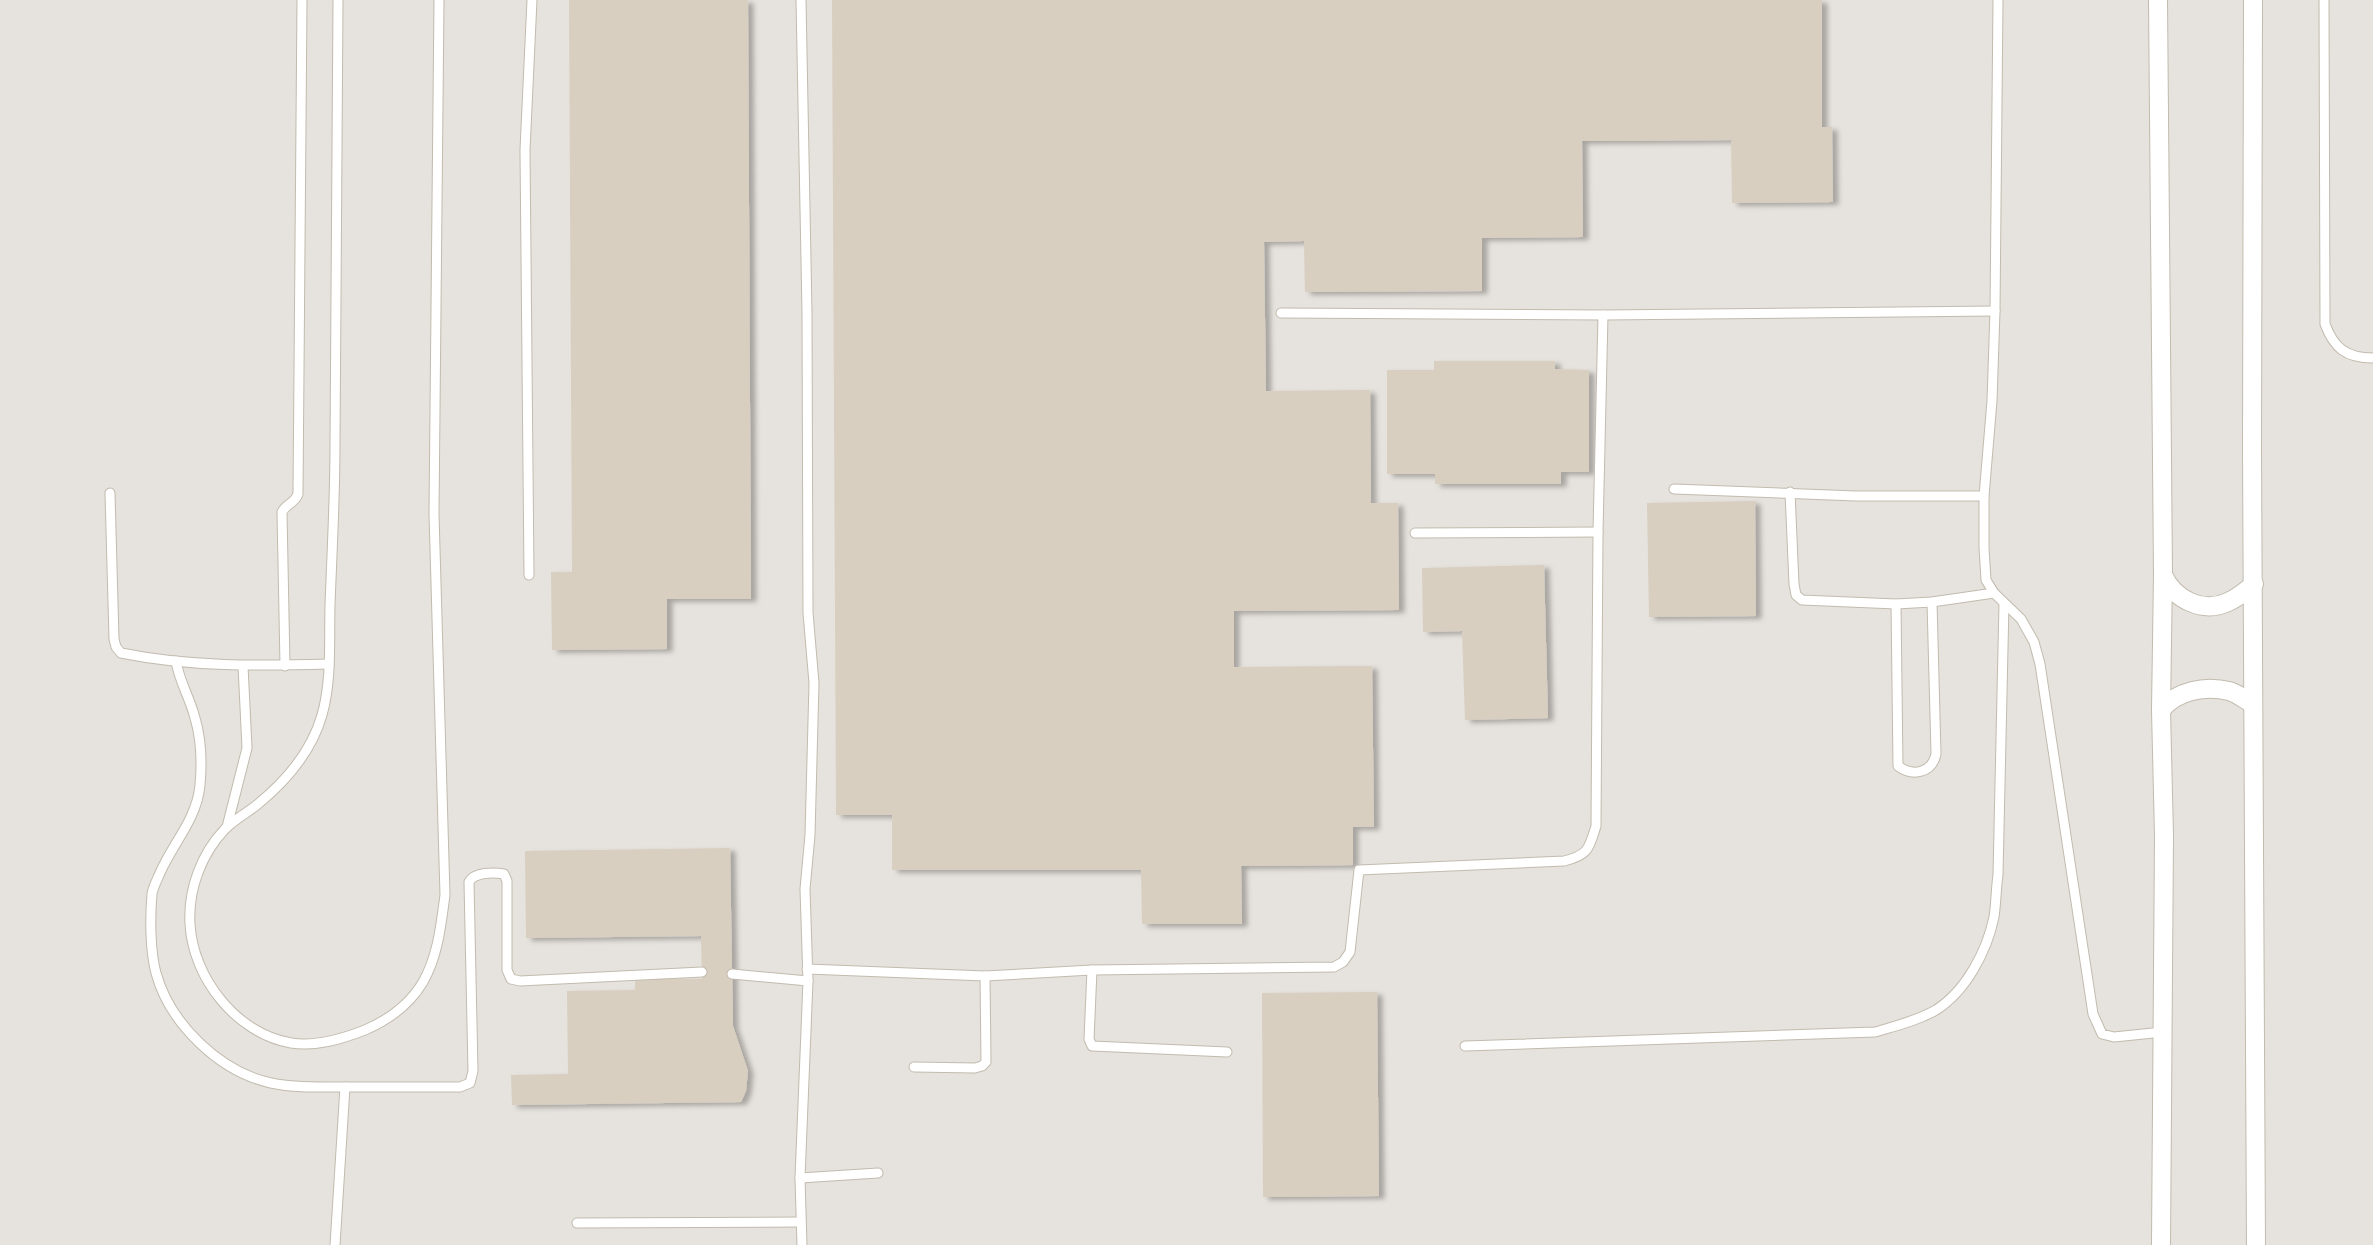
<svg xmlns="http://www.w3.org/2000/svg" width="2373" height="1245" viewBox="0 0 2373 1245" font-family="'Fira Sans',sans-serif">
	<defs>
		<filter id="shadow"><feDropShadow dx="5.5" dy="3" stdDeviation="2.5" flood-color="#0004"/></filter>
	</defs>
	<rect width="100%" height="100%" fill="#f6f3ec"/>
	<rect fill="#e6e2dd" x="0" y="0" width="2373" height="1245"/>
	<g fill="#d8cfc1" filter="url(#shadow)">
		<polygon points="569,0 748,0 751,599 667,599 667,649 552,650 551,572 572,572"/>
		<polygon points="832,0 1822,0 1822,127 1832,127 1833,202 1732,203 1731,140 1582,141 1583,237 1482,238 1482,291 1305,292 1304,241 1264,242 1266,391 1370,390 1371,503 1398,503 1399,610 1234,611 1234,667 1372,666 1374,827 1353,827 1353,865 1241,866 1242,924 1142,924 1141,870 892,870 892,815 836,815"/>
		<polygon points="1434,361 1555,361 1555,369 1589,370 1589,472 1561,472 1561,484 1435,484 1435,474 1387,474 1387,370 1434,370"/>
		<polygon points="1755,501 1756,616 1649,617 1647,503"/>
		<polygon points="1544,565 1548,718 1465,720 1462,631 1423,632 1422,568"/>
		<polygon points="730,848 733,1026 748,1071 746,1091 741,1102 512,1105 511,1075 568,1074 567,991 635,990 635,979 702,979 701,936 526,938 525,851"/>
		<polygon points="1377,992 1379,1196 1263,1197 1262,993"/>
	</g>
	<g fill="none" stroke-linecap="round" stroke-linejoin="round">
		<defs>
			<g id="service">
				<path d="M338 0C338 148 335 297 335 445 335 498 332 551 330 605 329 641 332 680 322 715 312 750 286 781 258 804 247 813 235 819 225 829 201 854 188 890 190 924 193 978 236 1033 291 1043 316 1047 342 1039 365 1030 388 1020 410 1004 423 982 438 956 441 925 445 895L434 514 439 0"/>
				<polyline points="801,0 807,313 808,613 814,683 810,835 805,889 808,981 800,1178 802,1245"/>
				<polyline points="1998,0 1995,311 1992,401 1984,496 1984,548 1986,580 1994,593 2021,619 2034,642 2040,664 2093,1014 2102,1034 2114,1037 2163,1032"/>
				<path d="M2324 0 2325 324C2334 348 2346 358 2373 358"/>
				<polyline points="1281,313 1603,315 1995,311"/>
				<polyline points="1674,489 1856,496 1984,496"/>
				<polyline points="1790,492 1794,584 1796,595 1802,600 1896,604 1932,602 1994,593"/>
				<path d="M110 493 114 639 116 647 121 653C190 667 259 666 329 664"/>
				<polyline points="1415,533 1598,532"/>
				<polyline points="529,575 525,150 532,0"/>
				<path d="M1896 604 1898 766C1913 777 1932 773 1936 754L1932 602"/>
				<path d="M176 661C179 681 190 698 195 718 201 738 202 763 200 785 197 819 173 843 160 873 157 880 153 887 152 894 150 917 150 951 156 973 170 1024 220 1072 271 1083 294 1088 320 1087 343 1087 382 1087 421 1087 460 1087L470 1083 473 1071 469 882C474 872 494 872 504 874L507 881V970L511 979 520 981 702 972"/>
				<path d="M285 666 282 512C286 504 295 503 298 494L302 0"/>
				<polyline points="227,827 247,748 243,666"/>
				<path d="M807 969 985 976 1092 970 1334 967 1343 962 1350 952 1359 870 1564 861C1589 855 1589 848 1596 826L1598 532 1603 315"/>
				<polyline points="1092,970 1089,1039 1092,1046 1227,1052"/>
				<polyline points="732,974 808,981"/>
				<path d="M1465 1046 1875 1032C1895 1026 1917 1021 1936 1010 1966 991 1987 951 1994 917 1996 904 1996 889 1998 875L2004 603"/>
				<polyline points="914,1067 975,1068 982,1066 986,1062 985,976"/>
				<polyline points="800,1178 878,1173"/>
				<polyline points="577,1223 800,1222"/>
				<polyline points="335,1245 345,1087"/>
			</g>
			<g id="minor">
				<polyline points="2158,0 2163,575 2161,710 2164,836 2161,1245"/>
				<polyline points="2253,0 2252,450 2256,1245"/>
				<path d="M2163 575C2174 599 2202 614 2228 602 2237 598 2246 591 2254 584"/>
				<path d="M2161 710C2176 691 2205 685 2229 691 2237 693 2245 700 2253 704"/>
			</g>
		</defs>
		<use href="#service" stroke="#c2bbae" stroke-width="11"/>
		<use href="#minor" stroke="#c2bbae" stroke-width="20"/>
		<use href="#service" stroke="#fff" stroke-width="9"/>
		<use href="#minor" stroke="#fff" stroke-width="18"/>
	</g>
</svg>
